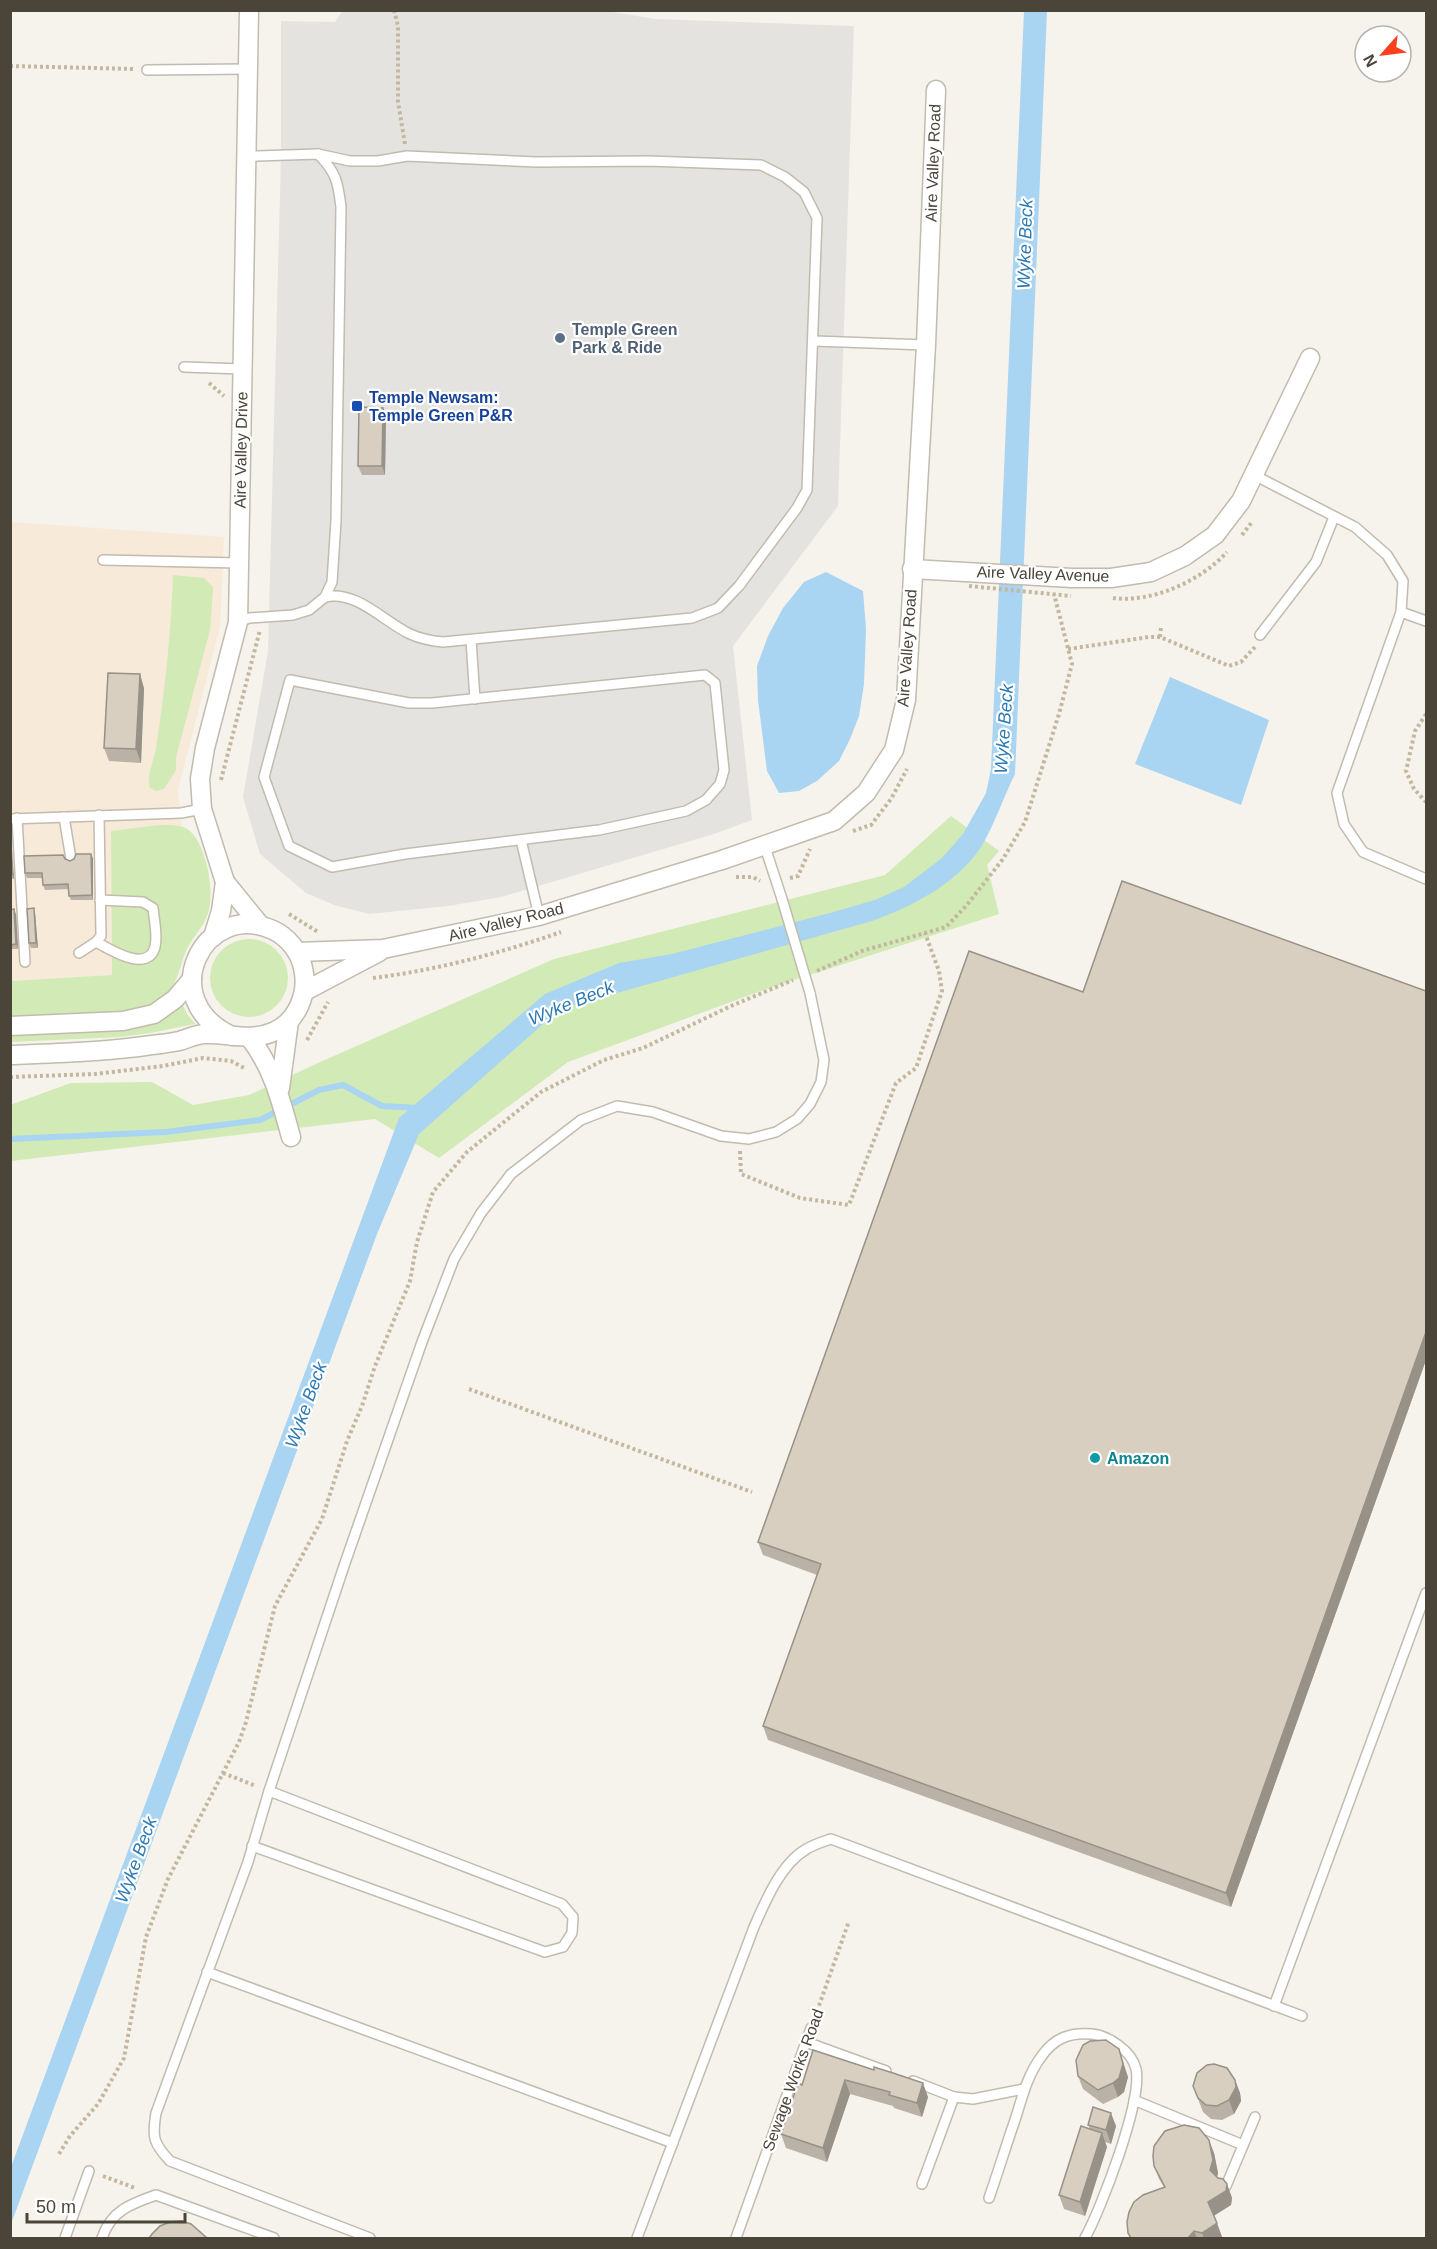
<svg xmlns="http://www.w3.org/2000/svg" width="1437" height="2249" viewBox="0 0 1437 2249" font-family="Helvetica,sans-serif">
	<rect width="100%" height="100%" fill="#f6f3ec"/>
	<polygon fill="#f7ead8" points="11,522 224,537 220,627 178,790 182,827 174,825 111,832 112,975 11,981"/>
	<g fill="#d2eab5">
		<path d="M173 575 204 578 213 587 210 630 176 757V770L164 789 156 791 150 788C146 775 154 762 156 748 165 691 171 633 173 575Z"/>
		<polygon points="951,816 999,851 987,865 999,914 769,988 568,1062 439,1158 375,1119 11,1161 10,1105 71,1083 152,1082 193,1105 249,1095 318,1063 554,959 885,875"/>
		<path d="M159 825C169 825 182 824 190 831 207 847 215 893 208 913 204 927 193 936 187 949 179 966 178 988 160 1000 134 1017 45 1015 11 1016V981L112 975 111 831Z"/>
		<circle cx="249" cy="978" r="39"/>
		<polygon points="182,1003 187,1014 195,1024 150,1033 120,1037 11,1042 11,1036 134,1029 162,1020"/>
	</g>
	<polygon fill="#e5e3e0" points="343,10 601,10 655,19 854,26 838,506 733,646 752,820 714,834 501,897 448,906 369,914 334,905 306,893 260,854 243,797 268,651 281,155 281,21 335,22"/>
	<g fill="#a9d4f2">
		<path d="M1024 11H1047L1015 774C1004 796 992 831 979 850 954 885 911 907 872 921L560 1009 419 1134 377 1234 11 2224V2167L399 1118 545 994 619 963 672 954 830 913 875 900 904 887 942 858 963 834 986 793 991 769Z"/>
		<polygon points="826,572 863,591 866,629 864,684 859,716 850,739 839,761 817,781 799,791 779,793 767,771 758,700 757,666 768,636 783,608 804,582"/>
		<polygon points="1170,677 1269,720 1241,805 1135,764"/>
	</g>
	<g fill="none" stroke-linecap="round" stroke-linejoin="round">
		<polyline stroke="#a9d4f2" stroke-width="6" points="10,1139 166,1132 260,1120 319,1090 343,1085 382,1106 419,1108"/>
		<defs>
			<g id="service">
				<polyline points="147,70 248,69"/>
				<path d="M246 158 257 156 318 154 350 161H378L407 156 536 162 648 161 761 165 785 177 804 192 817 218 807 490 797 508 739 586 718 608 692 618 443 642C432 641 421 639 410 634 384 622 357 590 325 597"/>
				<polyline points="814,341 926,345"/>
				<polyline points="184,367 242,369"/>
				<polyline points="1254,475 1355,527 1387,555 1403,581 1401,612 1337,793 1344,824 1363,852 1426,879"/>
				<polyline points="103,560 239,563"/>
				<polyline points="1401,612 1426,621"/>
				<path d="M238 622 249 618 293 615 309 610 325 597 332 582 336 521 341 207C338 182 336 172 318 154"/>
				<polyline points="1260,635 1316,562 1334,517"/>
				<polyline points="471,640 475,699"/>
				<polygon points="705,675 715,683 724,770 720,784 706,800 686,811 599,830 405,854 332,867 289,846 264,777 290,680 409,703 432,703"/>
				<polyline points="64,817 71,859"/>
				<polyline points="17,818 25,962"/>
				<polyline points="10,819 181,813 202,809"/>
				<polyline points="521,840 539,916"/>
				<polyline points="765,847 782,899"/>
				<path d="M96 942C109 949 148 974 155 947 158 935 154 920 153 908L143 902 100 900"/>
				<polyline points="79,953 96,942 101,936 99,815"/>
				<polyline points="252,1846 545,1952 563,1947 572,1933 573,1917 562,1904 269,1791"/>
				<polyline points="207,1972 673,2143"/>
				<polyline points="1274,2006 1426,1593"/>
				<polyline points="806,2042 886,2071"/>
				<polyline points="913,2081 954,2097 922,2184"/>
				<polyline points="954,2097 973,2099 1024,2089"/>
				<polyline points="1134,2100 1243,2145"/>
				<polyline points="1226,2186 1255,2117"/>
				<path d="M989 2198C998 2172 1006 2146 1015 2120 1022 2098 1027 2076 1041 2057 1054 2038 1070 2032 1092 2034 1109 2036 1132 2051 1136 2069 1143 2100 1101 2209 1085 2238"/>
				<polyline points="65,2238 89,2171"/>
				<path d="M102 2238C111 2211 130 2204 156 2195L274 2238"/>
				<path d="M370 2238 170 2161C153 2143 152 2137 156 2113L248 1862 269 1791 345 1563 422 1342 454 1259 481 1213 511 1174 581 1120 617 1106 653 1112 721 1136 749 1139 776 1132 797 1119 810 1104 821 1082 824 1060 810 993"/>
				<path d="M637 2238 754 1927C765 1902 781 1864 805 1850 812 1845 822 1842 831 1839L1302 2016"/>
				<polyline points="736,2238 811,2028"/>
			</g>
			<g id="minor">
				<polyline points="912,569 1072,578 1111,578 1151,572 1185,556 1215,535 1241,501 1310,358"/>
				<polyline points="225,882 260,925"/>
				<polyline points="213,937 221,911 225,882 202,809 200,779 205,748 238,622 249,10"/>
				<polyline points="297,952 383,949 539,916 722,860 834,821 866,793 894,750 906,700 926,345 936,90"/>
				<polyline points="305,991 379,952"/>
				<polyline points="10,1026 123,1021 154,1014 175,999 192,979"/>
				<path d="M250 1038C273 1068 281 1101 291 1137"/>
				<path d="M10 1055C57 1053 105 1052 152 1045 161 1044 170 1043 179 1041 187 1039 196 1034 205 1034 229 1033 250 1042 273 1032 297 1022 309 993 303 968 300 952 288 937 273 930 204 899 153 1000 232 1036"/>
				<polyline points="280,1088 289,1021"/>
			</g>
		</defs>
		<use href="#service" stroke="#c2bbae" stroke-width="12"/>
		<use href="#minor" stroke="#c2bbae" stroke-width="21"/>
		<g stroke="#c4b79f" stroke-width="4" stroke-dasharray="3 3" stroke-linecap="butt">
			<polyline points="394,10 398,26 398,102 405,144"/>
			<polyline points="10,66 135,69"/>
			<polyline points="209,383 224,396"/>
			<polyline points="1242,535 1252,522"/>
			<path d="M1113 598C1152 603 1201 581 1227 552"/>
			<polyline points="1160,637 1161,627"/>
			<polyline points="1068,649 1149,637 1160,637 1229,666 1241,662 1255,647"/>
			<polyline points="1426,714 1415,731 1406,771 1414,789 1426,802"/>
			<polyline points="221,780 260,630"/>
			<polyline points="853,831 871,825 891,799 907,769"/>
			<polyline points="736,877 753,877 760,881"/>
			<polyline points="790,878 798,876 810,849"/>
			<polyline points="289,914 318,932"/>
			<polyline points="817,971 862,951 946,927 966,906 1003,859 1025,822 1059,714 1072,664 1054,594"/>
			<path d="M373 978C437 970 501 953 561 932"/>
			<polyline points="307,1040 328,1002"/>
			<polyline points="10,1077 95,1074 163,1066 203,1058 231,1061 246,1069"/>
			<polyline points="740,1151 741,1174 800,1198 849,1205 896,1083 916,1068 942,991 939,971 925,933"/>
			<polyline points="469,1389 752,1492"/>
			<polyline points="223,1773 256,1786"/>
			<polyline points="815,2017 849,1921"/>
			<polyline points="59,2154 70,2136 98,2104 124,2058 146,1937 168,1879 239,1742 246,1722 275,1606 322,1519 347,1441 362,1406 375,1366 410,1281 417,1242 433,1192 467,1152 541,1092 604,1060 643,1048 731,1006 793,980"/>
			<polyline points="103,2176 135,2188"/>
		</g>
		<use href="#service" stroke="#fff" stroke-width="9"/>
		<use href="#minor" stroke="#fff" stroke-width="18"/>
		<defs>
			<polyline id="service-bridge" points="782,899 810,993"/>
		</defs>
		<use href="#service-bridge" stroke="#c2bbae" stroke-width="12" stroke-linecap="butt"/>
		<polyline stroke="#c4b79f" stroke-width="4" stroke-dasharray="3 3" stroke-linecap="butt" points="969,586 1071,596"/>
		<use href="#service-bridge" stroke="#fff" stroke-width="9"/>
	</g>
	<g fill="#bab2a6">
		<polygon points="383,408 386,417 385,475 362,475 358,466"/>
		<polygon points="144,688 141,763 109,761 104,748"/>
		<polygon points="10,833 14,879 10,879"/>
		<polygon points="93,858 93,900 71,900 69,896 69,889 45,890 43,885 43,878 27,878 25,873 65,859 70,861"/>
		<polygon points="10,910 16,914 18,949 10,949"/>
		<polygon points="35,913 38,948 31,948 29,943"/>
		<polygon points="1426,991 1426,1360 1231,1907 768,1740 763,1726 817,1575 763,1555 758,1542 1083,992"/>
		<polygon points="874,2070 928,2097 922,2117 894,2108 893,2106 850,2094 827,2162 786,2148 781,2134 802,2085"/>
		<polygon points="1078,2076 1128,2077 1124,2092 1118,2097 1103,2104 1083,2089"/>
		<polygon points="1235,2080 1240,2093 1241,2101 1234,2114 1222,2120 1211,2119 1203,2112 1193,2086"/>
		<polygon points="1088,2125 1116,2126 1111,2144 1105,2142 1107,2147 1085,2216 1064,2209 1059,2195 1090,2129"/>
		<polygon points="1214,2153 1218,2173 1217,2177 1227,2184 1232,2198 1231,2205 1214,2216 1222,2237 1219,2238 1130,2238 1128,2233 1164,2187 1159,2179 1154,2166"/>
	</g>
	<g fill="#979187">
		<polygon points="383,408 386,417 385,475 382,466"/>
		<polygon points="140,674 144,688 141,763 136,749"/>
		<polygon points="10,833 11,835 14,879 10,870"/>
		<polygon points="91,854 93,858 93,900 92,895"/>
		<polygon points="34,908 35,913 38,948 36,943"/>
		<polygon points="14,909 16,914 18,949 16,944"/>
		<polygon points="1426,1332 1426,1360 1231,1907 1226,1893"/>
		<polygon points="1119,2049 1128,2077 1124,2092 1118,2097 1113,2083"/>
		<polygon points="845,2080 850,2094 827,2162 823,2148"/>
		<polygon points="1235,2080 1240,2093 1241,2101 1234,2114 1229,2100"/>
		<polygon points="923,2083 928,2097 922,2117 917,2103"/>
		<polygon points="1111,2113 1116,2126 1111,2144 1106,2130"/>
		<polygon points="1102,2133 1107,2147 1085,2216 1080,2202"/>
		<polygon points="1209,2140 1214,2153 1218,2173 1215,2184 1210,2170"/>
		<polygon points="1227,2184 1232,2198 1231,2205 1213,2216 1208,2202"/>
		<polygon points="1217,2223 1222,2237 1219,2238 1204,2238 1202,2233"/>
		<polygon points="1194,2231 1197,2238 1188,2238"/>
	</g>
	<g fill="#d8cfc1" stroke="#979187" stroke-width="1.5">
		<polygon points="359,407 383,408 382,466 358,466"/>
		<polygon points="108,673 140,674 136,749 104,748"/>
		<polygon points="76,854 91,854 92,895 69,896 68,884 43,885 42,873 25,873 24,856 63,855 65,859 70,861 74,859"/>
		<polygon points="1122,881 1426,991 1426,1332 1226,1893 763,1726 821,1564 758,1542 969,951 1083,992"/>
		<polygon points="34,908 36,943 29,943 27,909"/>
		<polygon points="14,909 16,944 10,945 10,910"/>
		<polygon points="1106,2040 1119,2049 1123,2064 1119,2078 1113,2083 1098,2090 1078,2076 1076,2060 1083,2045 1090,2041"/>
		<polygon points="813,2050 874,2070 874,2067 893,2073 923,2083 917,2103 889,2095 890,2092 845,2080 823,2148 781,2134 798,2083 802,2085"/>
		<polygon points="1214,2064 1227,2068 1235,2080 1236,2087 1229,2100 1217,2106 1206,2105 1198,2098 1193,2086 1197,2073 1207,2065"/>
		<polygon points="1093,2107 1111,2113 1106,2130 1088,2125"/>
		<polygon points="1184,2125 1199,2128 1209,2140 1213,2160 1210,2170 1218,2178 1223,2179 1227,2184 1226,2191 1208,2202 1217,2223 1202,2233 1194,2231 1188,2238 1131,2238 1128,2233 1127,2222 1129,2212 1134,2202 1143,2195 1165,2187 1154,2166 1153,2156 1154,2146 1165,2131"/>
		<polygon points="1081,2126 1102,2133 1080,2202 1059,2195"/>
		<polygon points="181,2221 191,2224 207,2238 149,2238 152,2234 160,2226 170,2222"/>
	</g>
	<circle fill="#5c6f8a" stroke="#fff" stroke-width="2" cx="560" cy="338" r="6"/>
	<rect fill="#1a4fb4" stroke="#fff" stroke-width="2" x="351" y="400" width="12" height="12" rx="3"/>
	<circle fill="#0f9aa8" stroke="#fff" stroke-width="2" cx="1095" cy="1458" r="6"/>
	<g text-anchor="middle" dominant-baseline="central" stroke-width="4.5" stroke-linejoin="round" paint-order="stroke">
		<g font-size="16" fill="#4b4439" stroke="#fff">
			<text transform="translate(933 163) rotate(-88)">Aire Valley Road</text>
			<text transform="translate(241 450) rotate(-89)">Aire Valley Drive</text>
			<text transform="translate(1043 574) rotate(2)">Aire Valley Avenue</text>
			<text transform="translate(907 648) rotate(-86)">Aire Valley Road</text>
			<text transform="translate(506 922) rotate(-14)">Aire Valley Road</text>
			<text transform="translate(793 2080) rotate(-70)">Sewage Works Road</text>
		</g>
		<g font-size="16" font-weight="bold" fill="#4e5e75" stroke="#fff" text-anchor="start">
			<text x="572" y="329">Temple Green<tspan x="572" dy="18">Park &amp; Ride</tspan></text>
		</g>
		<g font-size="16" font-weight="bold" fill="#164399" stroke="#fff" text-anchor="start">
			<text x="369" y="397">Temple Newsam:<tspan x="369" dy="18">Temple Green P&amp;R</tspan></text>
		</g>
		<g font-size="16" font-weight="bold" fill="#0d838f" stroke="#fff" text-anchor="start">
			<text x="1107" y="1458">Amazon</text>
		</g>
		<g font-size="18" font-style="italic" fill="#2e7ab2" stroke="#fff">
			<text transform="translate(1025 244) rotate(-88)">Wyke Beck</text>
			<text transform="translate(1004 729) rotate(-86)">Wyke Beck</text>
			<text transform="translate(571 1003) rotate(-22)">Wyke Beck</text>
			<text transform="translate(306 1405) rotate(-70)">Wyke Beck</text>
			<text transform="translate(136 1860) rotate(-70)">Wyke Beck</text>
		</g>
	</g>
	<rect width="1437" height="2249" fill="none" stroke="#4b4439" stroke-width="24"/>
	<g transform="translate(1383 54) rotate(242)"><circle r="28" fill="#ffffff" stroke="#b7b4b0" stroke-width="1.5"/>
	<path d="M0-4.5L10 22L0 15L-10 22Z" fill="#fc3f1d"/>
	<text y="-9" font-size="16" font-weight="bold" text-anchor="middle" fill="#4b4439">N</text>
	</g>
	<path d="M27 2213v9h158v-9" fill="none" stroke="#4b4439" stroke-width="3"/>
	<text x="36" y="2213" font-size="18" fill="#4b4439" stroke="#ffffff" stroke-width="4.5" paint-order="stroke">50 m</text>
</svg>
